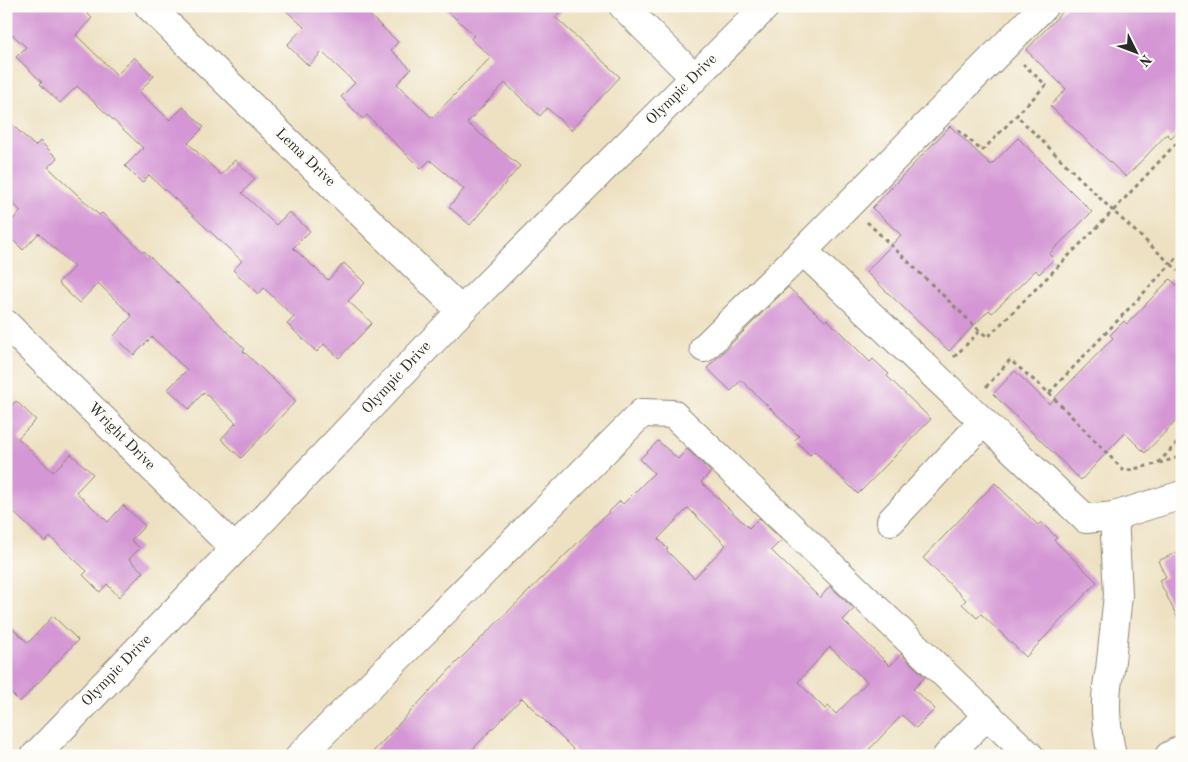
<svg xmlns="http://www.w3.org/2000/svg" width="1188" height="762" viewBox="0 0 1188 762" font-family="'Old Standard TT',serif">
	<rect width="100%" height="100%" fill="#fdfcf7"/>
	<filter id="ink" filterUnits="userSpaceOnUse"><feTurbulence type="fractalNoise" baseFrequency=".02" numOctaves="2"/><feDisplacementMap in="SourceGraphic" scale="10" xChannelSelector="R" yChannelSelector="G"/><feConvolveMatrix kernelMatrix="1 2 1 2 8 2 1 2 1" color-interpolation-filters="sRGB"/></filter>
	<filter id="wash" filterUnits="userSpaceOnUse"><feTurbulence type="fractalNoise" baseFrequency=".0096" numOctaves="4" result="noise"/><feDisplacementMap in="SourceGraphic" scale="20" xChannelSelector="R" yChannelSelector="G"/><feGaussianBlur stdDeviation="1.12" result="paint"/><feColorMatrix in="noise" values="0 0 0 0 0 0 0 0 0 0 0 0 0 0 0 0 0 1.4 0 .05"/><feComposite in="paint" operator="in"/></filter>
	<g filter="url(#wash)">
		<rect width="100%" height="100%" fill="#eee1c2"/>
		<g id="blocks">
			<g fill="#d496d4" fill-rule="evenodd">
				<polygon points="6,6 80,6 92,18 76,35 117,75 134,57 154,76 139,92 170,120 183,107 204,127 188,143 221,175 235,160 255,179 242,193 276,225 289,212 310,231 293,248 328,280 344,263 365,283 348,301 372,323 339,358 324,344 317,352 287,324 294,317 264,288 258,294 233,270 242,261 149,175 142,183 125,166 143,148 77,86 60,103 40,84 42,82 16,57 26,47 6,29"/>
				<polygon points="281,6 360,6 398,42 391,50 411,69 397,84 432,118 491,57 471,39 474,35 442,6 565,6 555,17 620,77 571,130 547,108 540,116 505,83 467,123 520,166 470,225 449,207 464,189 430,160 421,169 367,115 363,119 341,97 355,83 322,52 309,66 287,45 304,27"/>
				<polygon points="1068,6 1182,6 1182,126 1171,138 1167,134 1126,177 1050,106 1066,89 1026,50"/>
				<polygon points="6,119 35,146 40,141 57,158 48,167 99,215 102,213 143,252 144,251 245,349 243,351 296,401 241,458 221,439 236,423 204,392 189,409 168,389 187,370 152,337 134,355 114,336 132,316 98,283 79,303 58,283 74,267 39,233 23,250 6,233 6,227 21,211 6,197"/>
				<polygon points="950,126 991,165 1018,138 1092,212 1049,254 1054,259 1039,274 1036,270 992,313 989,310 949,351 866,272 901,235 872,208"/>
				<polygon points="1170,279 1182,290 1182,415 1145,453 1125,433 1081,480 993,394 1015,371 1049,404 1113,338 1110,335 1124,321 1127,324"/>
				<polygon points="788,287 825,321 827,319 870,362 873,359 889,374 887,376 931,419 858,494 814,451 810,455 795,440 799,436 741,380 731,391 707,368"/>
				<polygon points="16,401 36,420 18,438 53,472 71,454 93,474 76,492 108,522 123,505 145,526 131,540 140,548 129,559 143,572 119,597 107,584 100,592 83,575 87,571 50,537 45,542 6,505 6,411"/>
				<path d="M658 441 678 459 687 449 711 472 701 482 749 528 759 518 782 540 771 550 820 598 830 586 854 609 843 620 890 666 901 654 925 677 913 689 935 709 916 728 902 715 863 756H580L522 698 466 756H369L455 664 620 501 623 504 654 473 640 459ZM688 508 726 545 694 578 666 550 668 549 658 539ZM830 647 867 682 836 714 828 706 825 709 798 682Z"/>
				<polygon points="995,483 1038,525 1041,522 1057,538 1054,540 1097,582 1026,657 981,614 977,618 962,604 966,600 923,558"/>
				<polygon points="1182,550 1182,627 1159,580 1166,577 1158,561"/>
				<polygon points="53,616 78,640 20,702 6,688 6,622 28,643"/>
			</g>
		</g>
	</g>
	<g filter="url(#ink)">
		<use href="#blocks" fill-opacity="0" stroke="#8c8676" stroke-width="1"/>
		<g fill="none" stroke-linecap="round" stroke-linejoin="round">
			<defs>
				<g id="minor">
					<polyline points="149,6 461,311"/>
					<polyline points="623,6 695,78"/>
					<polyline points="803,251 1086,519 1114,516 1182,495"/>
					<polyline points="6,324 235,549"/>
					<polyline points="704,348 803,251 1044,6"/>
					<polyline points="891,521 983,422"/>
					<polyline points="35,756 235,549 461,311 766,6"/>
					<polyline points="300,756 642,413 673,414 1030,756"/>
					<polyline points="947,756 987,715"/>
					<path d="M1112 756C1106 727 1103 699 1110 670L1118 595 1114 516"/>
					<polyline points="1169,756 1182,749"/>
				</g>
			</defs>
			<use href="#minor" stroke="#8c8676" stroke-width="30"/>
			<g stroke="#8c8676" stroke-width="3" stroke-dasharray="4 4" stroke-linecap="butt">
				<polyline points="958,130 982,151 1046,85 1023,64"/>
				<polyline points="867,222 980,331"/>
				<polyline points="1182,253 1171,264 1182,274"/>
				<polyline points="954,357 980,331 988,337 1113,211 1017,116"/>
				<polyline points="986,387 1010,360 1049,393 1171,264 1113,211 1182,137"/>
				<polyline points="1049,393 1124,471 1157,464 1182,456"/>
				<polyline points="1158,463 1182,438"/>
			</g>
			<use href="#minor" stroke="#fff" stroke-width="28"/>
		</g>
	</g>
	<g text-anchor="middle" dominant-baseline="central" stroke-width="4" stroke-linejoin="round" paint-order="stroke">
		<g font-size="15" fill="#2b2b2b" stroke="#fdfcf7">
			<text transform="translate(682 90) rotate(-45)">Olympic Drive</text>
			<text transform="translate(305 158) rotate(44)">Lema Drive</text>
			<text transform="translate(397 378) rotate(-47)">Olympic Drive</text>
			<text transform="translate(121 437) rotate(45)">Wright Drive</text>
			<text transform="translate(117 671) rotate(-46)">Olympic Drive</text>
		</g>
	</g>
	<rect width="1188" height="762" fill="none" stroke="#fdfcf7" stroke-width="25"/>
	<g transform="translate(1136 52) rotate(132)" stroke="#fdfcf7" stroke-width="4" paint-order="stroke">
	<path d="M0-4L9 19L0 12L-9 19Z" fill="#2b2b2b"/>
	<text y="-8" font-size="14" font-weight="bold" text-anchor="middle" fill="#2b2b2b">N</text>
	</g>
</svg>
